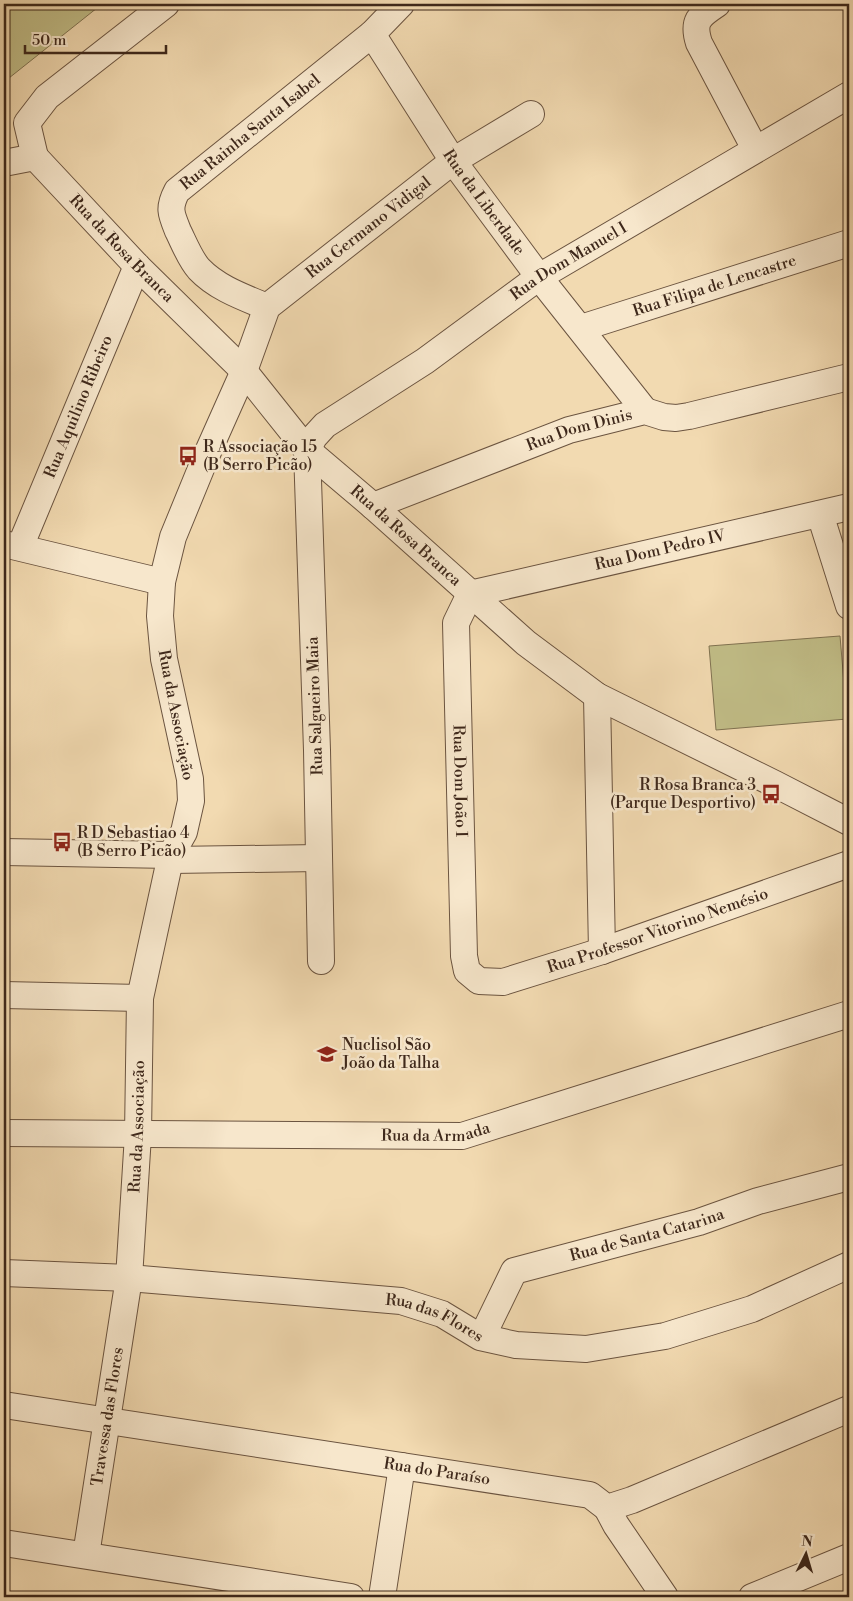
<svg xmlns="http://www.w3.org/2000/svg" width="853" height="1601" viewBox="0 0 853 1601" font-family="'Libre Bodoni',serif">
	<rect width="100%" height="100%" fill="#f2dab1"/>
	<filter id="stains"><feTurbulence type="fractalNoise" baseFrequency=".004" numOctaves="4"/><feColorMatrix values="0 0 0 0 .2 0 0 0 0 .09 0 0 0 0 .02 0 0 0 .5 -.17"/></filter>
	<radialGradient id="worn" r=".72"><stop offset=".6" stop-color="#630" stop-opacity="0"/><stop offset="1" stop-color="#630" stop-opacity=".3"/></radialGradient>
	<g fill="#c1bd87" stroke="#807251">
		<polygon points="4,4 102,4 4,82"/>
		<polygon points="840,636 847,719 716,730 709,646"/>
	</g>
	<g fill="none" stroke-linecap="round" stroke-linejoin="round">
		<defs>
			<g id="minor">
				<path d="M717 4C699 16 692 21 699 43L755 149"/>
				<path id="s1" d="M372 34 453 161 539 277 645 411"/>
				<path id="s2" d="M35 157 137 266 244 371 307 450 373 506 526 643 597 696 775 784 849 822"/>
				<polyline points="35,157 27,123 47,97 166,4"/>
				<polyline points="4,163 35,157"/>
				<path id="s3" d="M267 307C243 297 217 288 199 269 190 259 184 243 178 231 171 214 168 208 177 191L372 34 401 4"/>
				<path id="s4" d="M581 328 849 243"/>
				<path id="s5" d="M373 506 569 430 645 411 664 417 676 418 689 416 849 377"/>
				<path id="s6" d="M849 507 470 594 456 623 464 956 467 971 479 981 503 982 602 951 849 864"/>
				<polyline points="820,514 849,606"/>
				<polyline points="4,544 162,582"/>
				<path id="s7" d="M20 547 137 266"/>
				<polyline points="597,696 602,951"/>
				<polyline points="4,852 171,855"/>
				<polyline points="171,860 319,858"/>
				<path id="s8" d="M321 961 317 750 307 450 314 437 325 425 425 361 539 277 849 95"/>
				<polyline points="4,995 140,998"/>
				<path id="s9" d="M4 1133 462 1136 849 1014"/>
				<path id="s10" d="M4 1273 129 1278 401 1301 442 1314 480 1337 516 1345 586 1349 665 1336 752 1309 849 1265"/>
				<path id="s11" d="M482 1337 514 1271 699 1222 758 1201 849 1177"/>
				<path id="s12" d="M4 1405 590 1495 607 1508 632 1500 849 1409"/>
				<polyline points="607,1508 616,1525 665,1597"/>
				<polyline points="4,1543 351,1597"/>
				<path id="s13" d="M86 1555 129 1278 138 1135 140 998 171 855 184 832 191 801 190 779 164 659 160 616 162 582 173 537 207 454 244 371 267 307 453 161 531 114"/>
				<polyline points="382,1597 402,1466"/>
				<polyline points="752,1597 849,1557"/>
			</g>
		</defs>
		<use href="#minor" stroke="#6b5440" stroke-width="28"/>
		<use href="#minor" stroke="#f7e7cc" stroke-width="26"/>
	</g>
	<defs>
		<symbol id="bus-bare" viewBox="-9 -9 18 18"><path d="M-5-6H5V4H4V6H2V4H-2V6H-4V4H-5ZM-3.5-4V0h7V-4ZM-3.5 1.2v1.5H-2V1.2ZM2 1.2v1.5H3.5V1.2Z" fill="#8f2418" stroke="#f7e7cc" stroke-width="2.5" paint-order="stroke"/></symbol>
		<symbol id="school-bare" viewBox="-9 -9 18 18"><path d="M0-5L7-2L0 1L-7-2ZM-4 1L0 2.5L4 1V4Q0 6-4 4Z" fill="#8f2418" stroke="#f7e7cc" stroke-width="2.5" paint-order="stroke"/></symbol>
	</defs>
	<g fill-rule="evenodd">
		<use href="#bus-bare" x="174" y="442" width="28" height="28"/>
		<use href="#bus-bare" x="757" y="780" width="28" height="28"/>
		<use href="#bus-bare" x="48" y="828" width="28" height="28"/>
		<use href="#school-bare" x="313" y="1040" width="28" height="28"/>
	</g>
	<g text-anchor="middle" dominant-baseline="central" stroke-width="5" stroke-linejoin="round" paint-order="stroke">
		<g font-size="16" fill="#3e281b" stroke="#f7e7cc">
			<text stroke="none"><textPath href="#s3" startOffset="258">Rua Rainha Santa Isabel</textPath></text>
			<text stroke="none"><textPath href="#s1" startOffset="202">Rua da Liberdade</textPath></text>
			<text stroke="none"><textPath href="#s13" startOffset="1411">Rua Germano Vidigal</textPath></text>
			<text stroke="none"><textPath href="#s2" startOffset="126">Rua da Rosa Branca</textPath></text>
			<text stroke="none"><textPath href="#s8" startOffset="836">Rua Dom Manuel I</textPath></text>
			<text stroke="none"><textPath href="#s4" startOffset="140">Rua Filipa de Lencastre</textPath></text>
			<text stroke="none"><textPath href="#s7" startOffset="152">Rua Aquilino Ribeiro</textPath></text>
			<text stroke="none"><textPath href="#s5" startOffset="220">Rua Dom Dinis</textPath></text>
			<text stroke="none"><textPath href="#s2" startOffset="531">Rua da Rosa Branca</textPath></text>
			<text transform="translate(660 550) rotate(-13)">Rua Dom Pedro IV</text>
			<text transform="translate(315 706) rotate(-92)">Rua Salgueiro Maia</text>
			<text transform="translate(176 715) rotate(79)">Rua da Associação</text>
			<text stroke="none"><textPath href="#s6" startOffset="579">Rua Dom João I</textPath></text>
			<text stroke="none"><textPath href="#s6" startOffset="972">Rua Professor Vitorino Nemésio</textPath></text>
			<text stroke="none"><textPath href="#s13" startOffset="432">Rua da Associação</textPath></text>
			<text stroke="none"><textPath href="#s9" startOffset="432">Rua da Armada</textPath></text>
			<text stroke="none"><textPath href="#s11" startOffset="211">Rua de Santa Catarina</textPath></text>
			<text stroke="none"><textPath href="#s10" startOffset="435">Rua das Flores</textPath></text>
			<text stroke="none"><textPath href="#s13" startOffset="140">Travessa das Flores</textPath></text>
			<text stroke="none"><textPath href="#s12" startOffset="438">Rua do Paraíso</textPath></text>
		</g>
		<g font-size="16" fill="#3e281b" stroke="#f7e7cc" text-anchor="start">
			<text x="203" y="447">R Associação 15<tspan x="203" dy="18">(B Serro Picão)</tspan></text>
			<text x="756" y="785" text-anchor="end">R Rosa Branca 3<tspan x="756" dy="18">(Parque Desportivo)</tspan></text>
			<text x="77" y="833">R D Sebastiao 4<tspan x="77" dy="18">(B Serro Picão)</tspan></text>
			<text x="342" y="1045">Nuclisol São<tspan x="342" dy="18">João da Talha</tspan></text>
		</g>
	</g>
	<rect width="853" height="1601" fill="none" stroke="#f2dab1" stroke-width="20"/>
	<rect x="5" y="5" width="843" height="1591" fill="none" stroke="#3e281b" stroke-width="2.5"/>
	<rect x="10" y="10" width="833" height="1581" fill="none" stroke="#3e281b"/>
	<g transform="translate(806 1554) rotate(5)" stroke="#f7e7cc" stroke-width="4" paint-order="stroke">
	<path d="M0-4L9 19L0 12L-9 19Z" fill="#3e281b"/>
	<text y="-8" font-size="14" font-weight="bold" text-anchor="middle" fill="#3e281b">N</text>
	</g>
	<path d="M25 45v8h141v-8" fill="none" stroke="#3e281b" stroke-width="2.5"/>
	<text x="32" y="45" font-size="15" fill="#3e281b" stroke="#f7e7cc" stroke-width="4" paint-order="stroke">50 m</text>
	<rect width="100%" height="100%" filter="url(#stains)"/>
	<rect width="100%" height="100%" fill="url(#worn)"/>
</svg>
